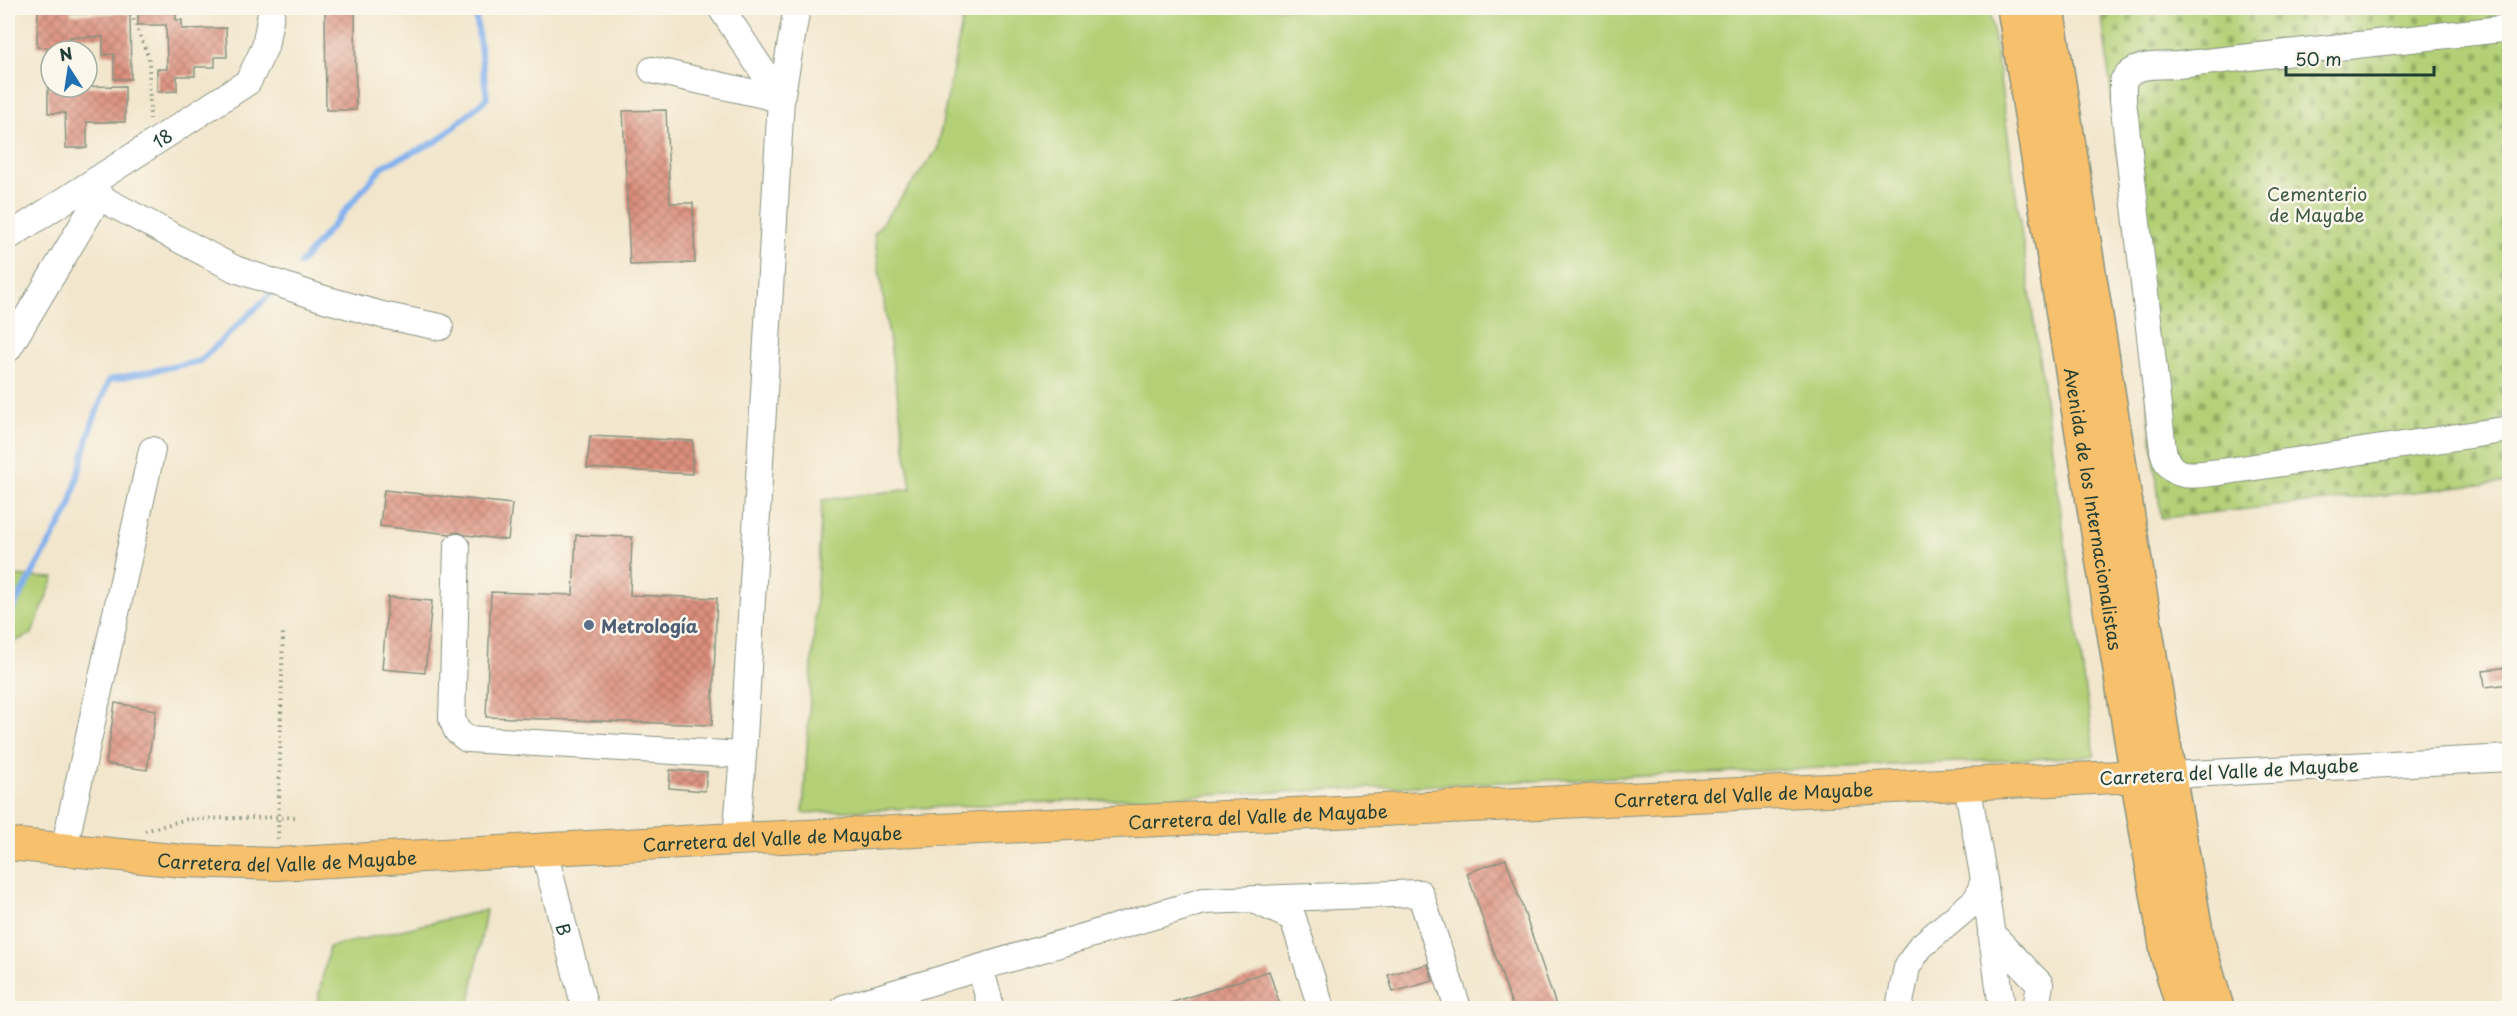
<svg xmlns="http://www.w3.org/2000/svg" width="2517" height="1016" viewBox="0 0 2517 1016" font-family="'Playpen Sans',sans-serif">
	<defs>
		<pattern id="cemetery-stones" width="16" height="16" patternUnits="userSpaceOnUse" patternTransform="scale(1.5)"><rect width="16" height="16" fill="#b3d077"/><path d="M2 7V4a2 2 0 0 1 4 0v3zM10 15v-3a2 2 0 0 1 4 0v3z" fill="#91aa62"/></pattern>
		<pattern id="building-cross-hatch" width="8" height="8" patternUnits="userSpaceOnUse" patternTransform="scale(1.5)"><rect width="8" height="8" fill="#dc8e7b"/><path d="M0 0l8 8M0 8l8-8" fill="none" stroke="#b27566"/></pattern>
	</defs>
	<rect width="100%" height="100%" fill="#fbf7ec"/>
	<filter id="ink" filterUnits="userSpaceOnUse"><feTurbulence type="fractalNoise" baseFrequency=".0167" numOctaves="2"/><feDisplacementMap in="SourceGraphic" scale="12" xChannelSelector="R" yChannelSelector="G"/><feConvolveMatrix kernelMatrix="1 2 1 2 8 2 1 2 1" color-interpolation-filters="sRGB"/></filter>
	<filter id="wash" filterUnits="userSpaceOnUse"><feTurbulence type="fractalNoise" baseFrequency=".008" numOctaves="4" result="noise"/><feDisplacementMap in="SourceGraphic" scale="24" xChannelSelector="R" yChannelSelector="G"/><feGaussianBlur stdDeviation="1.35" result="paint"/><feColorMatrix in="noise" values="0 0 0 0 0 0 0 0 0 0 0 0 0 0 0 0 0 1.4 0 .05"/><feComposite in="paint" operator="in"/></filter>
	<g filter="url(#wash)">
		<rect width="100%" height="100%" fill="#f2e6cc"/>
		<g fill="#b3d077" stroke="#698656" stroke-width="1.5">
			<polygon points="965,8 1990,8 2095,756 803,813 822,500 911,489 874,234 937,150"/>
			<polygon points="8,576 54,578 32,634 8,644"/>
			<polygon points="486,910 469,1008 316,1008 329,947"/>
		</g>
		<polygon fill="url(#cemetery-stones)" stroke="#698656" stroke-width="1.5" points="2101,8 2509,8 2509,482 2161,518"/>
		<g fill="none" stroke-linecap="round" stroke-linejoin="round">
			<g stroke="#82b1ed" stroke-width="6">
				<polyline points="300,264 383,166 437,141 487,98 475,8"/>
				<polyline points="8,617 69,509 92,424 109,380 200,361 274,291"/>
			</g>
		</g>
		<g id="blocks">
			<g fill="url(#building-cross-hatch)">
				<polygon points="38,8 71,8 71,14 130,13 131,79 114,79 114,54 103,55 103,37 70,37 70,48 37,47"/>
				<polygon points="138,8 176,8 176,20 182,20 182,29 226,28 227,57 215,57 215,67 195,67 195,76 177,76 177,91 157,92 157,69 167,69 166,25 138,25"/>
				<polygon points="325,8 355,8 356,110 326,110"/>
				<polygon points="125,86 125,122 87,122 87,148 66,148 65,113 48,113 48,87"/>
				<polygon points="666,110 670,203 693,203 695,263 630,265 623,111"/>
				<polygon points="590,436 693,441 692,474 587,468"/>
				<polygon points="384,490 512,504 508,540 466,535 458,532 450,534 380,526"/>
				<polygon points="576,535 632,537 630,595 717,598 712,725 486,717 491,592 573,595"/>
				<polygon points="388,597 432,601 425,673 382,669"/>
				<polygon points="2510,667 2510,684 2485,687 2483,670"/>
				<polygon points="115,703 156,710 147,770 106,764"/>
				<polygon points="670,770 707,772 705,791 669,788"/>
				<polygon points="1506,859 1557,1008 1513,1008 1467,873"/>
				<polygon points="1428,964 1433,981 1393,992 1388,975"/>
				<polygon points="1269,971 1281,1008 1165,1008 1164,1005"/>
			</g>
		</g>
	</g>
	<g filter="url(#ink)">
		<use href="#blocks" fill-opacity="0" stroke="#889280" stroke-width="1.5"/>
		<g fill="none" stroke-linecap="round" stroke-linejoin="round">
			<defs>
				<g id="minor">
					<polyline points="721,8 781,99"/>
					<path d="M2510 28 2178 65C2158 66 2135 62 2123 81V100L2163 450C2170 483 2195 474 2221 472L2510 429"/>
					<polyline points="652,70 781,99"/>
					<polyline points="99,197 235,269 321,298 382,315 440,327"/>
					<path id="s1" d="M8 237 248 82 265 47 272 8"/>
					<polyline points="8,349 99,197 95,181"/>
					<polyline points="457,547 452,719 457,731 467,739 743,755"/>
					<polyline points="2169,775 2510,758"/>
					<polyline points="736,839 743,755 781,99 797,8"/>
					<polyline points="64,849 152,450"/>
					<path id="s2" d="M544 851 585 1008"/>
					<polyline points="1984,880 2002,1008"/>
					<polyline points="1256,901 1293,918 1321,1008"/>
					<polyline points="1991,933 2040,984 2036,1008"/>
					<polyline points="980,968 989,999 987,1008"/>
					<polyline points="844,1008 1204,901 1420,893 1458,1008"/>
					<polyline points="1899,1008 1907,967 1920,947 1977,899 1984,880 1967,784"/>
				</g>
				<g id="major">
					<path id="s3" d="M8 844 183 861 276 864 736 839 2162 775"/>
				</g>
				<g id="highway">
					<path id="s4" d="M2014 8 2137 776 2168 957 2183 1008"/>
					<polyline points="2047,8 2169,775 2198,943 2217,1008"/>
				</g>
			</defs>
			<use href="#minor" stroke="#889280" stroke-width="28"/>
			<use href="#major" stroke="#889280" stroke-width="34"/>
			<use href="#highway" stroke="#889280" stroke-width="36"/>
			<g stroke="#889280" stroke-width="4" stroke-dasharray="1.5 4.5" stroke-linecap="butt">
				<polyline points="129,8 149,58 150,119"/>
				<polyline points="145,831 187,819 295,817"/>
				<polyline points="278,839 283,633"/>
			</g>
			<use href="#minor" stroke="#fff" stroke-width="26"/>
			<use href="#major" stroke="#f7c06c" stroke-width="32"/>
			<use href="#highway" stroke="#f7c06c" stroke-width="33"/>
		</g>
	</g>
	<circle fill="#5c6f8a" stroke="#fbf7ec" stroke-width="2" cx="589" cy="625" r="6"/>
	<g text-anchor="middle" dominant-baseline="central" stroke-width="5" stroke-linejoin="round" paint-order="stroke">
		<g font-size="18" fill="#1f3d34" stroke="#fbf7ec">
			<text stroke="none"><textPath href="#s1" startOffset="183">18</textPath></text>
			<text stroke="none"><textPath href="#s4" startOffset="507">Avenida de los Internacionalistas</textPath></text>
			<text transform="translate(2229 771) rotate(-3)">Carretera del Valle de Mayabe</text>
			<text stroke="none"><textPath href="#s3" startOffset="1738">Carretera del Valle de Mayabe</textPath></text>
			<text stroke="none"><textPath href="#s3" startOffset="1252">Carretera del Valle de Mayabe</textPath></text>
			<text stroke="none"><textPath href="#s3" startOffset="766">Carretera del Valle de Mayabe</textPath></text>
			<text stroke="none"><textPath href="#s3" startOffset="280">Carretera del Valle de Mayabe</textPath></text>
			<text stroke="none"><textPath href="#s2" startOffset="81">B</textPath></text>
		</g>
		<g font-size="18" fill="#3d5a41" stroke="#fbf7ec">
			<text x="2317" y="193">Cementerio<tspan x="2317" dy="21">de Mayabe</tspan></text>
		</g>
		<g font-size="18" font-weight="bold" fill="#4e5e75" stroke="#fbf7ec" text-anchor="start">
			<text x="601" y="625">Metrología</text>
		</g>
	</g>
	<rect width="2517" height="1016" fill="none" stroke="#fbf7ec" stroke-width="30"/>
	<g transform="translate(69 69) rotate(348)"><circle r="28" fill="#fbf7ec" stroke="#a3ada2" stroke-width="1.5"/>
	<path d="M0-4.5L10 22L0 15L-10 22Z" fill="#1f6fb2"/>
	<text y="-9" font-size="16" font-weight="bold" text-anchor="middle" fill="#1f3d34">N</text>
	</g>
	<path d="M2286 66v9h148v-9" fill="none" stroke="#1f3d34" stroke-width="3"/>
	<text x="2295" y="66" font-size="18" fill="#1f3d34" stroke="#fbf7ec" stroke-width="4.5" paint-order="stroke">50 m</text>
</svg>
